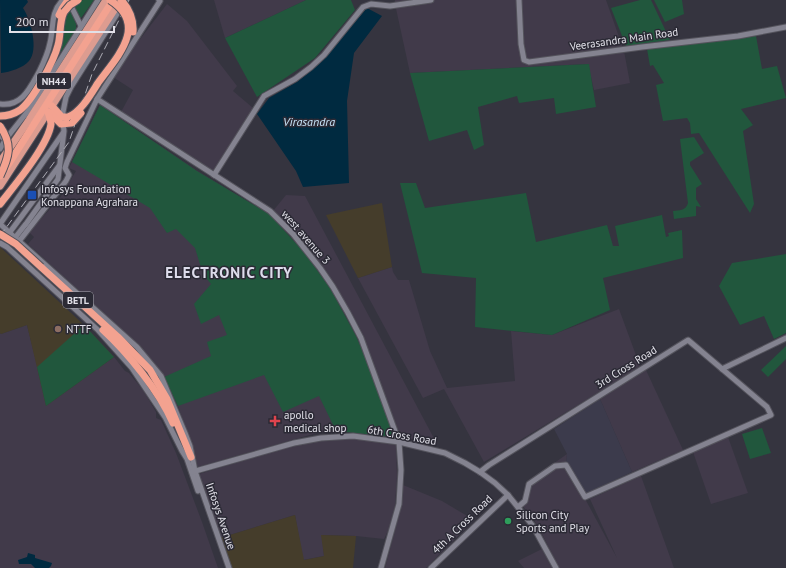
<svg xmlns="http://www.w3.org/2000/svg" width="786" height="568" viewBox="0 0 786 568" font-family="'PT Sans',sans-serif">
	<rect width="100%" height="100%" fill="#35343f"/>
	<g fill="#413a4a">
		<polygon points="214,0 306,0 225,38"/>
		<polygon points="395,0 606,0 624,51 630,83 594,90 588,64 410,73 395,4"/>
		<polygon points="167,4 187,21 237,86 233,91 253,108 213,172 121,112 133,90 113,77 133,46 134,47"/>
		<polygon points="100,105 197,171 269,214 303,251 330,288 356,336 394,437 341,431 320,432 198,467 178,406 164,377 151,359 125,333 28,244 34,237 29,232 60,198 76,171 69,168"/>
		<polygon points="286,195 305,196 437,444 401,437 362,338 334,286 273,211"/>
		<polygon points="392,267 393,272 398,280 409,280 430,351 447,388 515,381 511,331 552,335 619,309 640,366 601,391 484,462 444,389 423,398 358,278"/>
		<polygon points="27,325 47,405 114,357 125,371 129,373 143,390 156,412 156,418 161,420 176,453 202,522 218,568 0,568 0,333 1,334"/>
		<polygon points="646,370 683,450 632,472 600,399"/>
		<polygon points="728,437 748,493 711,504 693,452"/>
		<polygon points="353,438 396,445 397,477 395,506 389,529 384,539 356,536 322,535 324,556 303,560 295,515 220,538 199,474 295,445 321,440"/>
		<polygon points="567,454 566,466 583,495 617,558 590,499 641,476 674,568 559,568 538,526 522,505 529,481"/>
		<polygon points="403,485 442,501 474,520 426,568 385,568 400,512"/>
		<polygon points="542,549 552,568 524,568 518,561"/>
	</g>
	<polygon fill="#3c3b4c" points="600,399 632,472 583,495 566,465 567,454 554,429"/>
	<g fill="#453d2b">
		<polygon points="382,203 392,267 358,278 326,215"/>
		<polygon points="0,247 84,325 114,357 46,406 27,325 1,334 0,333"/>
		<polygon points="295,515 304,560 324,556 321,535 356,536 353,568 231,568 220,538"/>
	</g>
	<g fill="#21573d">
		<polygon points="83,0 94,0 81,18 73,5"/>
		<polygon points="306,0 351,0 355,10 315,58 257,97 225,38"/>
		<polygon points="640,0 651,0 670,40 626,46 611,8"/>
		<polygon points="654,0 682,0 684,14 665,22"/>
		<polygon points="70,9 76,24 76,30 61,52 60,51 63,37 65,15"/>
		<polygon points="756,36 762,69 777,66 786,98 741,109 753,125 743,131 754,204 750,213 699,133 691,134 690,123 687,118 663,121 656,85 664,83 653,65 650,66 647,49"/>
		<polygon points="589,64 596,107 556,114 554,98 519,103 517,96 478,107 484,145 474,150 467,130 429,141 410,73"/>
		<polygon points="100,105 197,171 269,214 303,251 330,288 356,336 371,371 394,437 336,431 319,396 283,412 264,375 178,406 164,377 211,356 207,342 227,335 219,315 201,324 194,304 211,284 203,274 195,248 176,229 167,233 150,208 72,162"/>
		<path d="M694 137 704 153 690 162V165L702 184 696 188V199L701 207 696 206V216L674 219 673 211C679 210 686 211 688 203L680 139Z"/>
		<polygon points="416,183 425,208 526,193 536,242 607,225 613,246 619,246 615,226 662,215 666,237 669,236 668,233 682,230 683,258 603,278 610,310 552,335 475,327 476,278 422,273 400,183"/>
		<polygon points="786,254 786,333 774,339 764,316 740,325 719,286 732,263"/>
		<polygon points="84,325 114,357 46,406 37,367"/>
		<polygon points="786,346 786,359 768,377 761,370"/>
		<polygon points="762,428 771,453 750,459 742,434"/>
	</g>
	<g fill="#002a40">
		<path d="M0 0H27L28 2 23 8C31 20 39 50 29 61 23 68 10 72 1 73Z"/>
		<polygon points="367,8 382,16 354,53 347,101 349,183 303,187 296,171 257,114 269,98 297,82 319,64"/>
		<polygon points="28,553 35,555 35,558 52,563 51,566 49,568 35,568 31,564 19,564 18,560 27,557"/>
	</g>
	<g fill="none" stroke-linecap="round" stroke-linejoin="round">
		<defs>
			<g id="tertiary">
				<polyline points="519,0 521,44 524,60 529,62 642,47 738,36 786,27"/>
				<polyline points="69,2 81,26"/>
				<polyline points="97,99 270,211 293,234 320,268 333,287 348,313 361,338 399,442 401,470 399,504 381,568"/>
				<path d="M0 104C22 107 30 88 39 72 44 62 48 53 50 43 54 28 50 12 63 0"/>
				<polyline points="0,135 5,140"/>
				<polyline points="0,149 5,140 28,111 98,0"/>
				<polyline points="214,175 264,96 295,79 311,67 324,55 363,7 371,4 390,6 431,0"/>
				<polyline points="0,224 137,347 161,376 185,433 190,446 195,471 229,568"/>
				<polyline points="0,224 63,133"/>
				<polyline points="26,224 58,179 64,131 62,117 66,97 71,87 126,0"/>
				<polyline points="10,232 59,166"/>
				<polyline points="14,239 25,225"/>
				<polyline points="20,240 66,181 69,175 65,168 67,162 97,99 160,1 159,0"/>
				<polyline points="0,243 7,247 98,330 132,368 165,417 182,451 187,459 198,491"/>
				<polyline points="722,369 786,338"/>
				<polyline points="192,472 294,443 321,438 353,436 399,442 445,453 465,463 480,472 495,483 508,495 533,526 556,568"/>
				<polyline points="480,472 489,465 688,340 767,407 771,415 585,497 566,465 555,466 529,484 525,501 518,507"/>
				<polyline points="431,568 508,495"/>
			</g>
			<g id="trunk">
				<polyline points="0,162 29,120 106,0"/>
				<polyline points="0,186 120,1"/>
			</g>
			<g id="motorway">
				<polyline points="59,15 62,9 68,0"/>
				<polyline points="52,106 62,117 68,117"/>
				<polyline points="50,113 61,124 71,123"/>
				<path d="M0 116C7 116 14 114 20 110 33 100 54 61 58 45 61 35 59 22 64 12"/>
				<polyline points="6,168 113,0"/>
				<path d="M0 204C14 186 48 146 51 124 51 120 49 116 48 112"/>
				<polyline points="41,267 118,337 150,370 167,399 191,457"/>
				<path d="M103 330C128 353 159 391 173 423"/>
			</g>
		</defs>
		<use href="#tertiary" stroke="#54535c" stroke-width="7"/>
		<use href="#trunk" stroke="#54535c" stroke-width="9"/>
		<use href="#motorway" stroke="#54535c" stroke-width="9"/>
		<use href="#tertiary" stroke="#848390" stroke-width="5"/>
		<use href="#trunk" stroke="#dd9c90" stroke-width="7"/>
		<use href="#motorway" stroke="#f3a290" stroke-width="7"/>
		<polyline stroke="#acabb4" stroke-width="1" stroke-dasharray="8 4" stroke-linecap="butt" points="0,236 69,142 92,74 129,0"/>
		<defs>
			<g id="motorway-bridge">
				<path d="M121 0C129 8 134 20 133 32"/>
				<polyline points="64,12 70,5 78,0"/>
				<path d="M68 117C81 112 91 94 98 83 117 57 149 25 110 0"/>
				<polyline points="73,122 81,113"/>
				<path d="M0 126C13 145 9 157 0 176"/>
				<polyline points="0,234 16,244 41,267"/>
			</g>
		</defs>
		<use href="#motorway-bridge" stroke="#54535c" stroke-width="9" stroke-linecap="butt"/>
		<use href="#motorway-bridge" stroke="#f3a290" stroke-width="7"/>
	</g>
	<rect fill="#1a4fb4" stroke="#2b2a35" stroke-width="1.5" x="27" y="190" width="10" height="10" rx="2"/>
	<circle fill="#8d6e63" stroke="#2b2a35" stroke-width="1.5" cx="58" cy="329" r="4"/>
	<path fill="#e0444e" stroke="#2b2a35" stroke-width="1.5" d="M273 415h4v4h4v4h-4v4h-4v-4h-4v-4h4z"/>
	<circle fill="#2e9e5b" stroke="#2b2a35" stroke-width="1.5" cx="508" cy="521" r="4"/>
	<g text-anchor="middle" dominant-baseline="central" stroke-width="3" stroke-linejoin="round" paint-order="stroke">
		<g fill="#2b2a35" stroke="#aaa9b2" stroke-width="1">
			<rect x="37" y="73" width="34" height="16" rx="3"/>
			<rect x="63" y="292" width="30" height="16" rx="3"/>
		</g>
		<g font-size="10" font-weight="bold" fill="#e1e0e8">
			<text x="54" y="81">NH44</text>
			<text x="78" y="300">BETL</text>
		</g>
		<g font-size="11" fill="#e1e0e8" stroke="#2b2a35">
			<text transform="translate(624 39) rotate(-8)">Veerasandra Main Road</text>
			<text transform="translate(306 237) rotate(49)">west avenue 3</text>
			<text transform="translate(626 367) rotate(-32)">3rd Cross Road</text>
			<text transform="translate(402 435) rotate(10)">6th Cross Road</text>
			<text transform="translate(221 516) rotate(71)">Infosys Avenue</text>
			<text transform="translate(462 524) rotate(-44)">4th A Cross Road</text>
		</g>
		<g font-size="11" fill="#e1e0e8" stroke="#2b2a35" text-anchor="start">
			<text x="41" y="189">Infosys Foundation<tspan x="41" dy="13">Konappana Agrahara</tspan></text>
			<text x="66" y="329">NTTF</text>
			<text x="284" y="415">apollo<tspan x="284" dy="13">medical shop</tspan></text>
			<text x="516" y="515">Silicon City<tspan x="516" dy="13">Sports and Play</tspan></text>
		</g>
		<g font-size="12" font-style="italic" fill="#c8e5fa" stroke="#2b2a35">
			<text x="309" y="121">Virasandra</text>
		</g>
		<g font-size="15" font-weight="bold" letter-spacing="1" fill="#dddceb" stroke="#2b2a35">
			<text x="229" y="272">ELECTRONIC CITY</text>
		</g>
	</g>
	<path d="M10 26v6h104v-6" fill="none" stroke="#e1e0e8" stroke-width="2"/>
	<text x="16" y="26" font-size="12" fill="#e1e0e8" stroke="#2b2a35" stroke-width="3" paint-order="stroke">200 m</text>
</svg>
